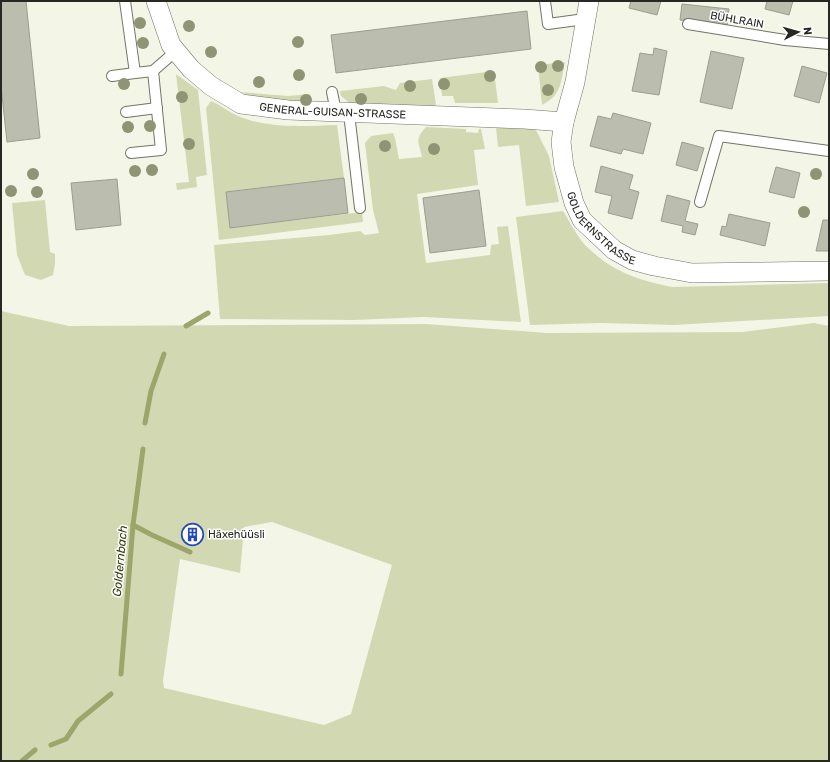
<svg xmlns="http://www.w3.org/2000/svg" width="830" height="762" viewBox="0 0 830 762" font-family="Rubik,sans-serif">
	<rect width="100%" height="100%" fill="#f3f6e7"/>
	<g fill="#d2d9b2" fill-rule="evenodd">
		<path d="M565 62C561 81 562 95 542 105L538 65Z"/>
		<polygon points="494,71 498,103 455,103 453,96 442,96 440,78"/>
		<polygon points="176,74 198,90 207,175 196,177 197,187 177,190 176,183 189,182"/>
		<polygon points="432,79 436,105 432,107 351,104 341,96 340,91 384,86 396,90 400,83"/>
		<polygon points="240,92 288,96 310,94 312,103 256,98"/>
		<path d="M211 101C221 105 228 112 238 116 268 129 305 126 337 125L344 178 226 192 230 228 362 212 363 222 219 240 206 108Z"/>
		<polygon points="510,126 523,127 536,130 549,156 559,202 526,206 519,145 498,147 496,128"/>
		<path d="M426 127 466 129V132L478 133 479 129H481L485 149 474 150 478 185 417 194 426 263 490 255 491 245 499 244 497 227 508 226 521 322 424 317 354 320 220 319 214 245 329 235 360 231 365 235 379 233 373 210 365 143 371 136 393 133 395 138 399 159 422 157C419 142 414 140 426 127Z"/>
		<polygon points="45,200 50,252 55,254 55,264 53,275 41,280 25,275 17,255 12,203"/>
		<path d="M563 211C570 222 577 236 585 245 611 271 637 280 672 287L829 283V316L674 325 602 323 530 325 516 217Z"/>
		<path d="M1 311 69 326 426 324 547 333 743 332 814 323 829 326V761H1ZM272 522 392 565 351 714 324 725 164 688 163 681 180 559 240 573 244 527Z"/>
	</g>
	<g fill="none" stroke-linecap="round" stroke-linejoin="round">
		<g stroke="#9ca56a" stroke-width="5">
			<polyline points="186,326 208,313"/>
			<polyline points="145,423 151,391 164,354"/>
			<polyline points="133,525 152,535 190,552"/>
			<polyline points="121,674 133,525 143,449"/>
			<polyline points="51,745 66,739 78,721 111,694"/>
			<polyline points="22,761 35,750"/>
		</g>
	</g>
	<g fill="#bbbeaf" stroke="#9a9d8f">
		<polygon points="1,1 26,1 40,138 7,142 1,86"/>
		<polygon points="631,1 661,1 657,15 629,8"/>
		<polygon points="767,1 793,1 789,15 765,9"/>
		<polygon points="682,4 729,9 727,25 680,20"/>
		<polygon points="527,11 531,49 336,73 331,35"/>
		<polygon points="654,48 667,51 659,95 632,91 640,53 653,55"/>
		<polygon points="711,51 744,58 732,109 700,102"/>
		<polygon points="802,66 827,73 819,103 794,96"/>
		<polygon points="613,113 651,123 643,154 623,149 621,154 590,146 598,116 611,119"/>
		<polygon points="682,142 704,148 697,171 676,165"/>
		<polygon points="601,166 633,175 629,189 639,192 632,219 608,213 612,196 595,192"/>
		<polygon points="776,167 800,173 794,198 769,192"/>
		<polygon points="344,178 348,213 230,228 226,192"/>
		<polygon points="117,179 121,225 76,230 71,183"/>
		<polygon points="479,190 486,246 430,253 423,198"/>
		<polygon points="667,195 690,201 685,221 698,224 695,235 682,232 683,226 661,221"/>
		<polygon points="729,214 770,223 765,246 720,235 722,226 726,227"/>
		<polygon points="823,220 829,220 829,251 816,251"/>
		<polygon points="186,525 201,527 199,544 185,542"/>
	</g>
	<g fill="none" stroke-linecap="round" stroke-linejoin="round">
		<defs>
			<g id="lane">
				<polyline points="125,1 135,73 153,71 176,51"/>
				<polyline points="545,1 548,24 585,19"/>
				<polyline points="688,24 785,40 829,44"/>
				<polyline points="112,76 135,73"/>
				<polyline points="332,92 336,112"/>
				<polyline points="126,112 157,108"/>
				<polyline points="349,113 360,208"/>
				<polyline points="131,153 161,150 153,71"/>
				<polyline points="700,202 719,136 829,151"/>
			</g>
			<g id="street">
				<path id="s1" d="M156 1 171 45 191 69 211 86 241 104 288 110 524 119 564 122"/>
				<path id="s2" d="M589 1 575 82 564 122 561 142 564 167 574 203 582 220 614 250 632 260 654 266 692 273 829 271"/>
			</g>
		</defs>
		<use href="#lane" stroke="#717466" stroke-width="12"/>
		<use href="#street" stroke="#717466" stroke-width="20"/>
		<use href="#lane" stroke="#fff" stroke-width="10"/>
		<use href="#street" stroke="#fff" stroke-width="19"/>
	</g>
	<g fill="#8f9474">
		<circle cx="140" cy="23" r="6"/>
		<circle cx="189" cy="26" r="6"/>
		<circle cx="298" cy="42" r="6"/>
		<circle cx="143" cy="43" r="6"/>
		<circle cx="211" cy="52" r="6"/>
		<circle cx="558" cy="66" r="6"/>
		<circle cx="541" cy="67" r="6"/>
		<circle cx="299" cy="75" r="6"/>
		<circle cx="490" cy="76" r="6"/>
		<circle cx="259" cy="82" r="6"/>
		<circle cx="124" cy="84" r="6"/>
		<circle cx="444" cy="84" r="6"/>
		<circle cx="410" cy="86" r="6"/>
		<circle cx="548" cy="90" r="6"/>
		<circle cx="182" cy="97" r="6"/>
		<circle cx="361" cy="99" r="6"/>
		<circle cx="306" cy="100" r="6"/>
		<circle cx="150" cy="126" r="6"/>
		<circle cx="128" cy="127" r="6"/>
		<circle cx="189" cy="144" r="6"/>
		<circle cx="385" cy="146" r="6"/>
		<circle cx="434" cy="149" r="6"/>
		<circle cx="152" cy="170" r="6"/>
		<circle cx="135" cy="171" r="6"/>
		<circle cx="33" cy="174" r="6"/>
		<circle cx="816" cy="174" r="6"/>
		<circle cx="11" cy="191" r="6"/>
		<circle cx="37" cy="192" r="6"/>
		<circle cx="804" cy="212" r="6"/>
	</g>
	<defs>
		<symbol id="building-ring" viewBox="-11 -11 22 22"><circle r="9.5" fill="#fff" stroke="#274ab9" stroke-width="1.5"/><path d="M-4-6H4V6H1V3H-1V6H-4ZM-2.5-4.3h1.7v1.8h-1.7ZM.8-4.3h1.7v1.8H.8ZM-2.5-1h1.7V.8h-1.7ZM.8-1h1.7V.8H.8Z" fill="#274ab9"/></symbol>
	</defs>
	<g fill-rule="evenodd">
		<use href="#building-ring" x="180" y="522" width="25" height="25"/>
	</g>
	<g text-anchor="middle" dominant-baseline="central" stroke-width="3" stroke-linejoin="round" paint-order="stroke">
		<g font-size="11" fill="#262822" stroke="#fff">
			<text transform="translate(737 20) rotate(10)">BÜHLRAIN</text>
			<text stroke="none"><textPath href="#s1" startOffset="231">GENERAL-GUISAN-STRASSE</textPath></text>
			<text stroke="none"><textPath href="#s2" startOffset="244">GOLDERNSTRASSE</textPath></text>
		</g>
		<g font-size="11" fill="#262822" stroke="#fff" text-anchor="start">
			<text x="208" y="534">Häxehüüsli</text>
		</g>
		<g font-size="12" font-style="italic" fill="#353a0b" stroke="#fff">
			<text transform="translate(120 561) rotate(-85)">Goldernbach</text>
		</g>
	</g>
	<rect width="830" height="762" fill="none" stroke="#262822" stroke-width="4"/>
	<g transform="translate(798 32) rotate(84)" stroke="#ffffff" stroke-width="3" paint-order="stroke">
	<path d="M0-3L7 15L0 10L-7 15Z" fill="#262822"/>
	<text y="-6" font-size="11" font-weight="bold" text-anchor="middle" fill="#262822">N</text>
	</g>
</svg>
